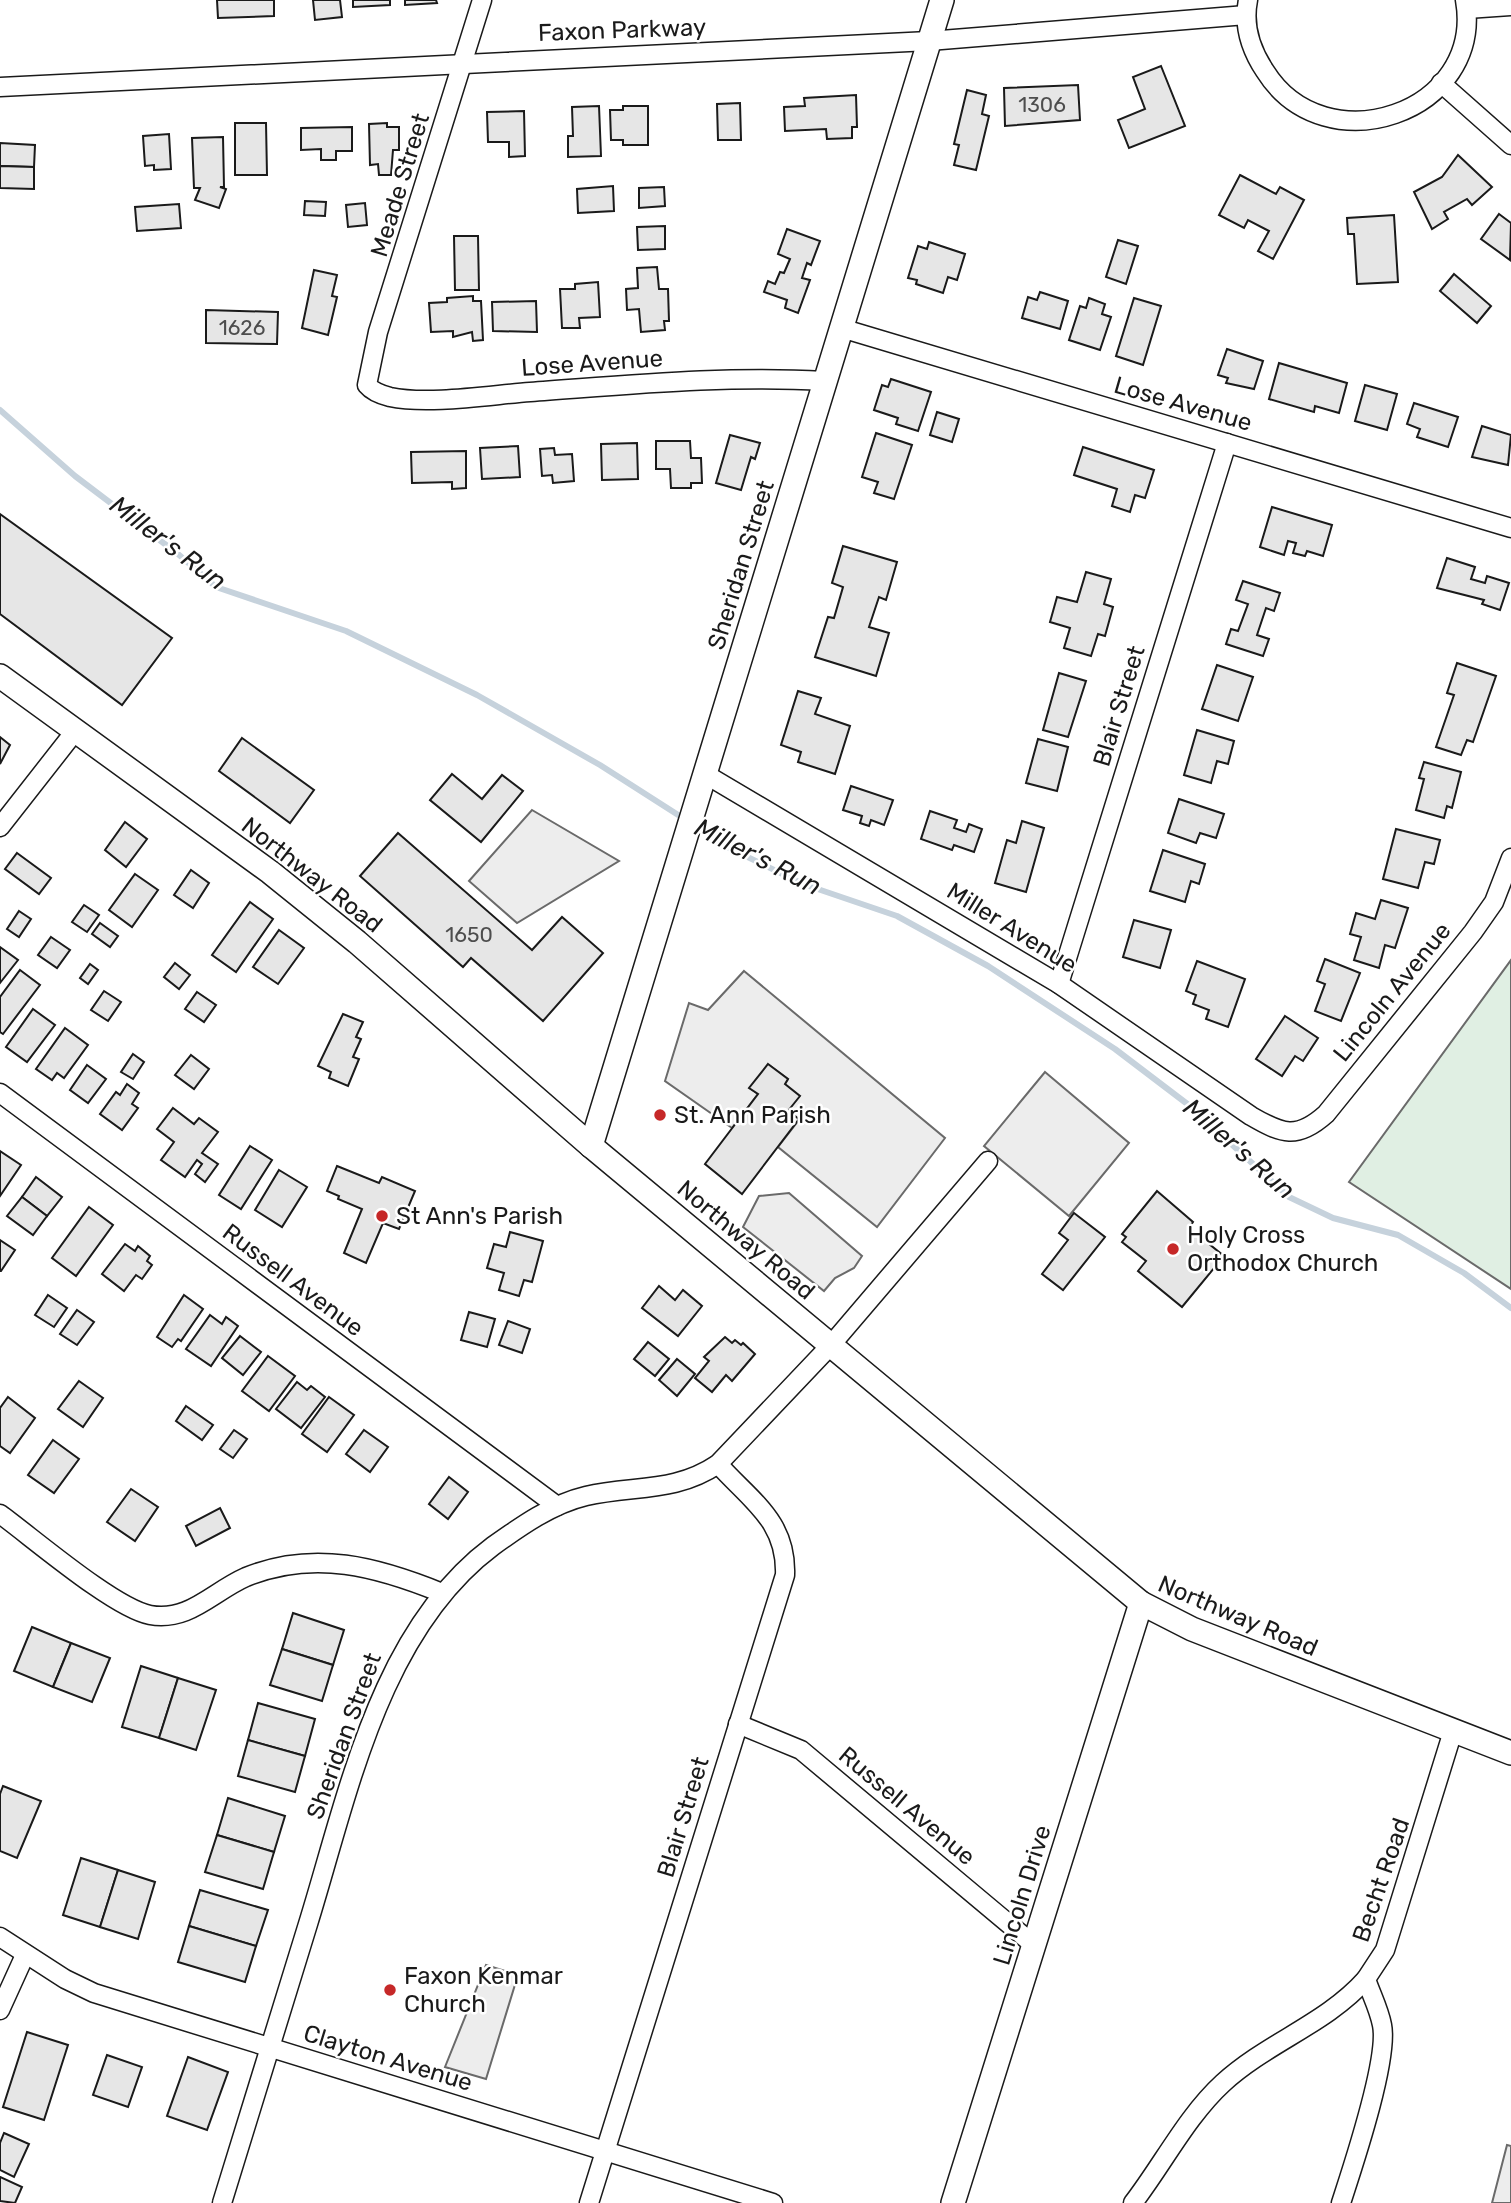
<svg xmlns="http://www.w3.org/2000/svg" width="1511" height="2203" viewBox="0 0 1511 2203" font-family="Rubik,sans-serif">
	<rect width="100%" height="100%" fill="#fff"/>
	<polygon fill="#e0efe3" stroke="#6a6a6a" stroke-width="2" points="1511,960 1511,1289 1349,1182"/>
	<g fill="#ededed" stroke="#6a6a6a" stroke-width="2">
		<polygon points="532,810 619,861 517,923 469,881"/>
		<polygon points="744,971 945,1138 877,1227 778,1147 799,1120 788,1111 785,1084 788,1079 769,1065 750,1088 758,1094 732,1128 665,1081 689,1003 708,1010"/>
		<polygon points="1045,1072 1129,1143 1069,1216 984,1146"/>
		<polygon points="789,1193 862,1256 854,1268 835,1278 824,1291 743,1227 759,1196"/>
		<polygon points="486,1965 518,1975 486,2079 445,2067"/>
		<polygon points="1507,2145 1511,2146 1511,2203 1492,2203"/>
	</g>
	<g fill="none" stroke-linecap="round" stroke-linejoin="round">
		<g stroke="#c6d2dc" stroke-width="6">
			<polyline points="0,410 75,476 178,554 216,587 346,631 477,695 600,765 686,820"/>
			<polyline points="695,826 725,846 803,884 897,916 988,966 1115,1049 1190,1106 1289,1197 1333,1218 1398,1235 1464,1273 1511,1308"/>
		</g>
	</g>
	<g fill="#e6e6e6" stroke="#1a1a1a" stroke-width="2">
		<polygon points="217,0 274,0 274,16 218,18"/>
		<polygon points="313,0 340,0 342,17 315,20"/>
		<polygon points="353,0 390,0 390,5 353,7"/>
		<polygon points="405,0 436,0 437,3 405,5"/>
		<polygon points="1161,66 1185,126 1129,148 1118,120 1145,109 1133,77"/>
		<polygon points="1078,85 1080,120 1005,126 1004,88"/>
		<polygon points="967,90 986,95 982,114 989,116 976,170 954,165 959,145 954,144"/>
		<polygon points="856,95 857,127 852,127 852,138 827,139 826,129 785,131 784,107 805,106 804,98"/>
		<polygon points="740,103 741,140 718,140 717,104"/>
		<polygon points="599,106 601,156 568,157 568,136 573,136 572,107"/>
		<polygon points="623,106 648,106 648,145 623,145 623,140 611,140 610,110 623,110"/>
		<polygon points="524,111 525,156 509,157 509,142 488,142 487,112"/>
		<polygon points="235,123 266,123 267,175 235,175"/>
		<polygon points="387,123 387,127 399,127 399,150 393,150 391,175 379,175 378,164 370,165 369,124"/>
		<polygon points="352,127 352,151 336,151 336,160 321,160 321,149 301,150 301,128"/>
		<polygon points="169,134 171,169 154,170 154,165 145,166 143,136"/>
		<polygon points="223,137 224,187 220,187 226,189 219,208 195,200 200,188 194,188 192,138"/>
		<polygon points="0,143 35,145 34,167 0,166"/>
		<polygon points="1458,155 1492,187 1472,205 1467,199 1444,212 1448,219 1432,229 1414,192 1442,177"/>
		<polygon points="0,166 34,167 34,189 0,188"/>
		<polygon points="1240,175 1276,194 1280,187 1304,200 1273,259 1258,251 1269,231 1248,220 1244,228 1219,215"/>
		<polygon points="613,186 614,211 578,213 577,189"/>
		<polygon points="664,187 665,206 639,208 639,188"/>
		<polygon points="305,201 326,202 325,216 304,215"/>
		<polygon points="365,203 367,225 348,227 346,205"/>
		<polygon points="179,204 181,228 137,231 135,207"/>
		<polygon points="1499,214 1511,223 1510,260 1481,239"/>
		<polygon points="1394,215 1398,282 1357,284 1354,234 1348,234 1347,218"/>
		<polygon points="665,226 665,249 638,250 637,227"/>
		<polygon points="787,229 820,241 811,265 807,263 802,278 810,280 798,313 785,308 787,300 764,292 768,281 775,284 780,272 784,273 790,259 778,254"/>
		<polygon points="454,236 478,236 479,290 455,290"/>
		<polygon points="1118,240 1138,246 1126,284 1106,277"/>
		<polygon points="929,242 965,254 957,280 948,277 943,293 916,284 917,280 908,278 918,246 927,249"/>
		<polygon points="657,267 659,289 668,289 669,321 664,321 665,330 641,332 639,309 627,310 626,289 638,288 637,268"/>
		<polygon points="314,270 337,275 332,296 337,297 328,335 302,328"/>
		<polygon points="1454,274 1491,306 1477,323 1440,291"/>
		<polygon points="598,282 600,317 579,318 580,328 562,328 560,289 575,289 575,284"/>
		<polygon points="1040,292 1068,301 1060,329 1022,318 1028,297 1037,300"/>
		<polygon points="473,296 473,301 481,301 483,340 473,341 472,332 453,337 453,331 431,332 429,303 447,302 447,298"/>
		<polygon points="1089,298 1105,304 1102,314 1111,317 1100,350 1069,340 1080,306 1086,308"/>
		<polygon points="1134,298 1161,306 1143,365 1116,356"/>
		<polygon points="536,301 537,332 493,331 492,302"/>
		<polygon points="206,310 278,312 277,344 206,343"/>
		<polygon points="1227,349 1263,361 1254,389 1226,383 1228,378 1218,375"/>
		<polygon points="1279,363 1347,383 1339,413 1315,406 1314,412 1269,399"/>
		<polygon points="891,379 931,392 918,431 896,424 898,418 874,410 882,385 888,387"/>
		<polygon points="1365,385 1397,394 1387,430 1355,421"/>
		<polygon points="1414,403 1458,417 1448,447 1417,437 1420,429 1407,424"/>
		<polygon points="937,412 959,419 952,442 930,435"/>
		<polygon points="1482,426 1511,435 1508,465 1472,457"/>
		<polygon points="876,433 912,445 894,499 874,493 878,482 862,477"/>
		<polygon points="730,435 760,443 755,459 751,457 741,490 716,483"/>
		<polygon points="656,441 690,441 691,458 701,458 702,483 691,483 691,488 671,488 670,469 656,469"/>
		<polygon points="637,443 638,479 602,480 601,444"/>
		<polygon points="518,446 520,477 482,479 480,448"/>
		<polygon points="1083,447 1154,470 1145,498 1135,495 1130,512 1112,506 1117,489 1074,475"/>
		<polygon points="554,448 555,455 572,454 574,481 553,483 552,475 542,476 540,449"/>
		<polygon points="466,451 466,488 452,489 452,482 412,483 411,452"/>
		<polygon points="1272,507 1332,525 1323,556 1307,551 1305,556 1293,553 1296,543 1288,541 1284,555 1260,547"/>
		<polygon points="0,514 172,638 122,705 0,614"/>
		<polygon points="843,546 897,562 886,600 879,597 869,627 889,633 876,676 815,657 828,617 834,618 843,587 832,583"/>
		<polygon points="1447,558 1475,567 1471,579 1485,583 1487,576 1509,583 1500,610 1482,604 1484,600 1437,588"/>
		<polygon points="1086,572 1111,579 1104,604 1113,607 1105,636 1098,634 1091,656 1064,648 1070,628 1050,622 1057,597 1077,602"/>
		<polygon points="1243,581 1280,593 1274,611 1266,608 1257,635 1269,639 1263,656 1226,644 1231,629 1238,631 1248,604 1236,600"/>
		<polygon points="1457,663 1496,676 1473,742 1467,740 1461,755 1436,747 1454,695 1447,693"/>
		<polygon points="1217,665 1253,677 1238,721 1202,709"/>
		<polygon points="1059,673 1086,681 1068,737 1043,730"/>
		<polygon points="798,691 821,698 815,714 850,726 835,774 798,762 801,752 781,745"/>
		<polygon points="1197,730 1234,741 1228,764 1217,761 1211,783 1184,775"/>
		<polygon points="0,737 10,745 0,764"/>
		<polygon points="242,738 314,790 290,823 219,771"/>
		<polygon points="1038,739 1068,747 1057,791 1026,783"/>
		<polygon points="1424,762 1461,772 1452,808 1447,806 1444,818 1416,810 1424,779 1419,778"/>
		<polygon points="452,774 482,799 502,775 523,791 481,842 430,800"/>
		<polygon points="851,786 893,800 884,825 871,820 869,826 860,823 862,816 843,810"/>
		<polygon points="1179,799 1224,814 1216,838 1200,833 1196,843 1168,833"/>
		<polygon points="930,811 957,820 954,828 966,832 969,824 982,829 974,852 954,845 952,850 921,839"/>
		<polygon points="1022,821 1044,828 1026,892 995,883 1007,840 1016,843"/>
		<polygon points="125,822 147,839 126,867 105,850"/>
		<polygon points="1396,829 1440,840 1434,864 1425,862 1418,888 1383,879"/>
		<polygon points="398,833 532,950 562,917 603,953 543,1021 471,958 463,967 360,876"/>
		<polygon points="1163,850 1205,864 1199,884 1191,881 1185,902 1150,891"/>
		<polygon points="17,853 51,878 39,894 5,869"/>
		<polygon points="191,870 209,883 193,908 174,895"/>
		<polygon points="135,874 158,890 132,927 109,910"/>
		<polygon points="1381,900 1408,908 1395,948 1385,945 1379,968 1354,960 1361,937 1350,934 1356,913 1375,919"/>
		<polygon points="250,902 273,919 236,972 212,955"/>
		<polygon points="84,905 99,915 87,932 72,922"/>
		<polygon points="19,911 31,919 19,937 7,929"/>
		<polygon points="1134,920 1171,930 1160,968 1123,957"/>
		<polygon points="100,923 118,936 110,947 92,934"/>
		<polygon points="279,930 304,948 278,984 253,967"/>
		<polygon points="51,937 70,950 57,968 38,955"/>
		<polygon points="0,947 18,960 0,983"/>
		<polygon points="1325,959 1360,973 1341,1021 1315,1011 1325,984 1317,981"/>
		<polygon points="1197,961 1245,979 1228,1027 1206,1019 1209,1010 1193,1004 1196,995 1186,991"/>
		<polygon points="175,963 190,975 179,989 164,977"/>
		<polygon points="90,964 98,970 88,984 80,978"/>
		<polygon points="20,970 40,985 3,1034 0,1032 0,997"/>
		<polygon points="104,991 121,1002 108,1021 91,1010"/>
		<polygon points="197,992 216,1005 204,1022 185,1009"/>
		<polygon points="33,1009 55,1025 27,1062 6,1047"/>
		<polygon points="343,1014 363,1022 356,1037 361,1039 353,1057 359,1059 348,1086 329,1078 331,1072 318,1066"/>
		<polygon points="1285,1016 1318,1038 1303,1061 1295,1056 1282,1076 1256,1059"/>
		<polygon points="65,1028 88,1045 64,1078 57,1073 52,1080 36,1069"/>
		<polygon points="133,1054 144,1062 133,1079 121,1072"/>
		<polygon points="191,1055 209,1069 194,1089 175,1075"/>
		<polygon points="768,1064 788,1079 785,1084 800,1096 788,1111 799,1119 742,1194 705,1164 758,1094 749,1088"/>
		<polygon points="87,1065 106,1079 88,1103 70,1090"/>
		<polygon points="127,1084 139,1093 132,1104 138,1108 122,1130 100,1114 116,1092 120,1095"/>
		<polygon points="173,1108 194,1124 199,1118 218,1132 202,1153 218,1164 205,1182 195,1174 202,1164 197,1160 185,1177 161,1160 174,1142 157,1129"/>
		<polygon points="250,1146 272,1160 241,1209 219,1195"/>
		<polygon points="0,1151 21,1165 0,1196"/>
		<polygon points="337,1166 379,1183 382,1177 415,1191 399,1229 383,1223 366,1263 344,1253 362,1209 338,1199 339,1196 327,1191"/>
		<polygon points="279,1170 307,1187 282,1227 255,1210"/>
		<polygon points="36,1177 62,1197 47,1216 22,1197"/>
		<polygon points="1157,1191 1193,1222 1189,1228 1224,1256 1182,1307 1138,1271 1146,1261 1122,1242 1126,1237 1122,1234"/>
		<polygon points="22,1197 47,1216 33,1235 7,1216"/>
		<polygon points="89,1207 113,1225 76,1276 52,1258"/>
		<polygon points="1074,1213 1105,1237 1063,1290 1042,1274 1068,1240 1059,1233"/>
		<polygon points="510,1232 543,1241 532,1282 524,1280 519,1296 499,1290 504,1273 487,1268 494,1244 506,1247"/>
		<polygon points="0,1240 15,1250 1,1271 0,1271"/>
		<polygon points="125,1244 135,1251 138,1246 150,1256 147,1261 152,1265 142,1279 136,1275 124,1291 102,1274"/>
		<polygon points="659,1286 675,1300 683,1290 702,1306 678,1336 642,1308"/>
		<polygon points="48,1295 67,1308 54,1327 35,1315"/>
		<polygon points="184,1295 203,1309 181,1341 178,1339 172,1347 157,1337"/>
		<polygon points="77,1310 94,1322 77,1345 60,1334"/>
		<polygon points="469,1312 495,1319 487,1347 461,1340"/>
		<polygon points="210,1315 222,1324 226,1317 238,1326 211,1366 186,1349"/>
		<polygon points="508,1321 530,1329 522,1353 499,1345"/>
		<polygon points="240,1336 261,1352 243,1375 222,1358"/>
		<polygon points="725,1337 732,1343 735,1340 741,1345 743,1343 755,1354 732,1381 726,1375 712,1392 695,1378 709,1361 704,1357"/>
		<polygon points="648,1342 669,1359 655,1376 634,1359"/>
		<polygon points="268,1356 295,1376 269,1411 242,1391"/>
		<polygon points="677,1359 695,1374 677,1396 659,1380"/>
		<polygon points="79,1381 103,1398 83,1427 58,1409"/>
		<polygon points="297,1382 307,1390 311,1386 325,1397 301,1428 276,1409"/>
		<polygon points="8,1397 35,1418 10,1453 0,1446 0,1408"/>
		<polygon points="329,1397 354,1415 327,1452 302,1434"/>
		<polygon points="186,1406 213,1425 202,1440 176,1421"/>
		<polygon points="234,1430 247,1439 233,1458 220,1449"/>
		<polygon points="364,1430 388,1447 370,1472 346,1454"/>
		<polygon points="53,1440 79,1459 54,1493 28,1475"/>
		<polygon points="449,1477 468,1492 448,1519 429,1504"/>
		<polygon points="131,1489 158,1507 135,1541 107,1522"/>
		<polygon points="220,1508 230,1528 196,1546 186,1526"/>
		<polygon points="293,1613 344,1630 333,1665 282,1649"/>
		<polygon points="32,1627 71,1643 53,1687 14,1671"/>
		<polygon points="71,1643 110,1658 92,1702 53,1687"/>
		<polygon points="282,1649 333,1665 322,1701 270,1685"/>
		<polygon points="141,1666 178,1678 159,1738 122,1727"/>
		<polygon points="178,1678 216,1690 196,1750 159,1738"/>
		<polygon points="258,1703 315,1719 305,1756 248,1740"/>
		<polygon points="248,1740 305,1756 295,1792 238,1776"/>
		<polygon points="3,1786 41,1801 17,1858 0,1851 0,1794"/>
		<polygon points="228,1798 285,1816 274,1852 217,1835"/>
		<polygon points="217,1835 274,1852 263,1889 205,1872"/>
		<polygon points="81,1858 118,1870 100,1927 63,1915"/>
		<polygon points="118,1870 155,1882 138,1939 100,1927"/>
		<polygon points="200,1890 268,1910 256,1946 189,1926"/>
		<polygon points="189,1926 256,1946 245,1982 178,1962"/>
		<polygon points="27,2032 68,2045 44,2120 3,2107"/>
		<polygon points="107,2055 142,2067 128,2107 93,2095"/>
		<polygon points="188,2057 228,2072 207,2130 167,2116"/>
		<polygon points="4,2133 29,2144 14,2177 0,2170 0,2143"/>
		<polygon points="0,2177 22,2187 15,2203 0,2201"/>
	</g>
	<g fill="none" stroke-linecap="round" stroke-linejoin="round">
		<defs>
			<g id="minor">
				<path d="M482 0 378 332 367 385C372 391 382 395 390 397 428 405 490 395 530 392 628 385 726 375 824 381"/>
				<path d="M1248 0C1243 25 1251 50 1265 71 1325 167 1485 113 1465 0"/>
				<polyline points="1467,9 1511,6"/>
				<polyline points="1441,83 1511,145"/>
				<polyline points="0,87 929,41 1246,15"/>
				<polyline points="841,328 1511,528"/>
				<path d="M705 774 1059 984 1251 1116C1282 1134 1297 1140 1326 1114L1473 932 1494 902 1511 858"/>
				<polyline points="0,827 76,730"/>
				<polyline points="1059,984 1227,443"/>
				<polyline points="0,1093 557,1506"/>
				<path d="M0 1514C33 1538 114 1608 150 1615 189 1622 212 1592 246 1577 314 1549 378 1567 442 1593"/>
				<polyline points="738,1724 801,1750 1034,1945"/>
				<polyline points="0,1937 65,1979 94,1993 773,2203"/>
				<polyline points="0,2010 25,1955"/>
				<path d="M222 2203C251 2110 280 2017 308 1924 348 1795 379 1631 493 1546 521 1526 552 1504 586 1496 635 1485 675 1493 718 1464L831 1345 988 1161"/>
				<path d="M589 2203 785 1575C787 1521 751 1501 718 1464"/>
				<path d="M1133 2203C1163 2164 1187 2116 1223 2083 1268 2042 1326 2024 1366 1979"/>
				<path d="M1341 2203C1353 2166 1389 2059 1382 2025 1379 2009 1371 1994 1366 1979L1385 1950 1453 1731"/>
			</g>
			<g id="tertiary">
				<polyline points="0,676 270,872 357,942 591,1146 1141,1603 1192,1629 1511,1753"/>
				<polyline points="591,1146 942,0"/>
				<polyline points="953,2203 1141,1603"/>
			</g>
		</defs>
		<use href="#minor" stroke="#1a1a1a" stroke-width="21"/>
		<use href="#tertiary" stroke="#1a1a1a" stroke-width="26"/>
		<use href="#minor" stroke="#fff" stroke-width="18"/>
		<use href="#tertiary" stroke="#fff" stroke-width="23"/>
	</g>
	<g fill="#c62828" stroke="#fff" stroke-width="2.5">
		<circle cx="660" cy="1115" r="7"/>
		<circle cx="382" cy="1216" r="7"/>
		<circle cx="1173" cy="1249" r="7"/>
		<circle cx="390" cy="1990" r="7"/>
	</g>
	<g text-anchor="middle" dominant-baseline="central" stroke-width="5" stroke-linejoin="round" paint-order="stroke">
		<g font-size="21" fill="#4d4d4d">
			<text x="1042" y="104">1306</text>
			<text x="242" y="327">1626</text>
			<text x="469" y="934">1650</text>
		</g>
		<g font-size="24" fill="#1a1a1a" stroke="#fff">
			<text transform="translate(622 30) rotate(-2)">Faxon Parkway</text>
			<text transform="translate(400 185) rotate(-73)">Meade Street</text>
			<text transform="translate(592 363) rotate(-4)">Lose Avenue</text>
			<text transform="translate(1183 404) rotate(16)">Lose Avenue</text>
			<text transform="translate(741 565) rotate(-73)">Sheridan Street</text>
			<text transform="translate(1119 706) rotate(-73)">Blair Street</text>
			<text transform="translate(312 875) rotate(38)">Northway Road</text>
			<text transform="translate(1012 928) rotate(32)">Miller Avenue</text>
			<text transform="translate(1392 992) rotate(-51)">Lincoln Avenue</text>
			<text transform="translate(746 1240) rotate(40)">Northway Road</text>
			<text transform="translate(293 1280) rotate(37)">Russell Avenue</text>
			<text transform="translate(1238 1616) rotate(23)">Northway Road</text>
			<text transform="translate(344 1736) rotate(-70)">Sheridan Street</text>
			<text transform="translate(907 1806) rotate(40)">Russell Avenue</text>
			<text transform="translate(683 1817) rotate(-73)">Blair Street</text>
			<text transform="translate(1381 1880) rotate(-71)">Becht Road</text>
			<text transform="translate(1022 1895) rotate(-73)">Lincoln Drive</text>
			<text transform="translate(388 2058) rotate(17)">Clayton Avenue</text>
		</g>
		<g font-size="24" fill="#1a1a1a" stroke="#fff" text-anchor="start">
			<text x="674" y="1115">St. Ann Parish</text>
			<text x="396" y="1216">St Ann's Parish</text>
			<text x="1187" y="1235">Holy Cross<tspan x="1187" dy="28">Orthodox Church</tspan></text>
			<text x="404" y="1976">Faxon Kenmar<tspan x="404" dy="28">Church</tspan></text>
		</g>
		<g font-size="26" font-style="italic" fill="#1a1a1a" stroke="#fff">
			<text transform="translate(168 543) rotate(37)">Miller's Run</text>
			<text transform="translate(758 857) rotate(27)">Miller's Run</text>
			<text transform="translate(1239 1149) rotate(41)">Miller's Run</text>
		</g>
	</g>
</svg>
